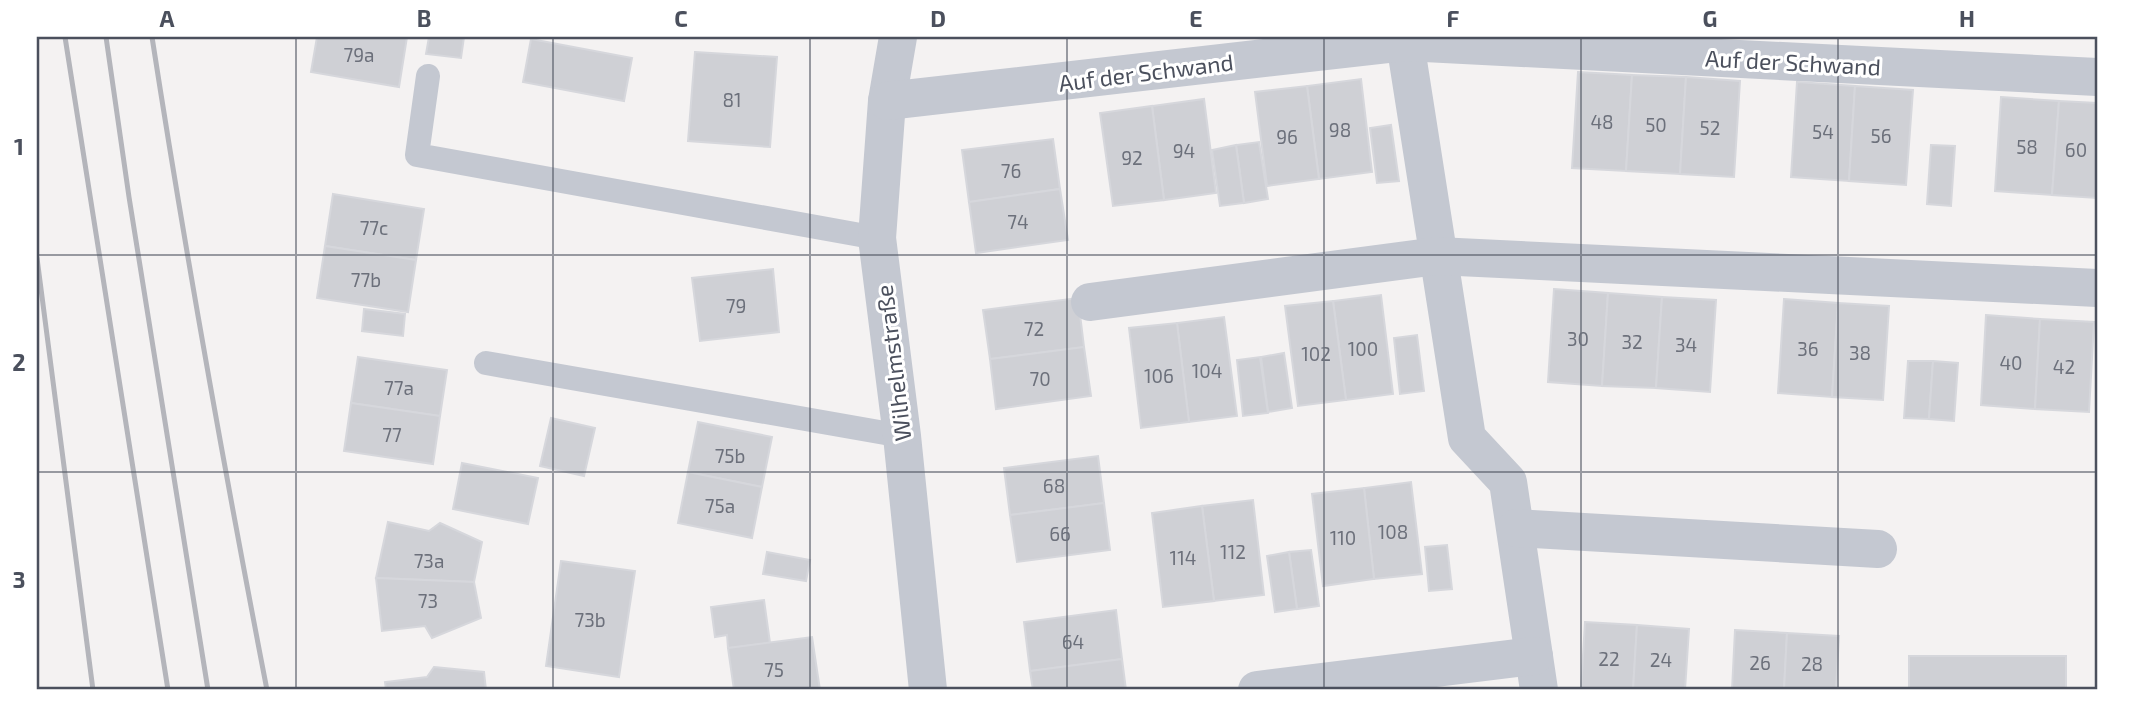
<svg xmlns="http://www.w3.org/2000/svg" width="2134" height="727" viewBox="0 0 2134 727" font-family="'Exo 2',sans-serif">
	<rect width="100%" height="100%" fill="#f4f2f2"/>
	<g fill="#cfd0d5" stroke="#d6d7dc" stroke-width="2">
		<polygon points="317,37 407,37 399,87 311,72"/>
		<polygon points="429,37 464,37 461,58 426,54"/>
		<polygon points="531,39 632,58 624,101 523,82"/>
		<polygon points="695,52 777,57 770,147 688,141"/>
		<polygon points="1578,72 1632,75 1626,171 1572,168"/>
		<polygon points="1632,75 1686,77 1680,174 1626,171"/>
		<polygon points="1686,77 1740,81 1734,177 1680,174"/>
		<polygon points="1361,79 1372,172 1319,179 1307,86"/>
		<polygon points="1797,82 1855,86 1849,181 1791,177"/>
		<polygon points="1307,86 1319,179 1267,186 1255,92"/>
		<polygon points="1855,86 1913,90 1906,185 1849,181"/>
		<polygon points="2001,97 2059,101 2052,195 1995,191"/>
		<polygon points="1204,99 1216,193 1164,200 1152,106"/>
		<polygon points="2059,101 2097,103 2097,198 2052,195"/>
		<polygon points="1152,106 1164,200 1113,206 1100,113"/>
		<polygon points="1391,125 1399,181 1377,183 1370,128"/>
		<polygon points="1053,139 1060,189 969,202 962,150"/>
		<polygon points="1259,142 1268,199 1244,203 1236,145"/>
		<polygon points="1236,145 1244,203 1220,206 1212,150"/>
		<polygon points="1931,145 1955,146 1951,206 1927,204"/>
		<polygon points="1060,189 1068,240 976,253 969,202"/>
		<polygon points="333,194 424,209 416,260 325,246"/>
		<polygon points="325,246 416,260 408,312 317,298"/>
		<polygon points="773,269 779,332 700,341 692,278"/>
		<polygon points="1554,289 1608,293 1602,386 1548,382"/>
		<polygon points="1608,293 1662,297 1656,388 1602,386"/>
		<polygon points="1381,295 1393,394 1346,400 1333,301"/>
		<polygon points="1662,297 1716,300 1710,392 1656,388"/>
		<polygon points="1078,298 1084,347 990,359 983,310"/>
		<polygon points="1784,299 1838,303 1832,397 1778,393"/>
		<polygon points="1333,301 1346,400 1298,406 1285,306"/>
		<polygon points="1838,303 1889,306 1883,400 1832,397"/>
		<polygon points="364,309 405,314 403,336 362,331"/>
		<polygon points="1986,315 2040,319 2035,409 1981,405"/>
		<polygon points="1224,317 1237,416 1189,422 1177,323"/>
		<polygon points="2040,319 2094,322 2089,412 2035,409"/>
		<polygon points="1177,323 1189,422 1141,428 1129,328"/>
		<polygon points="1417,335 1424,391 1400,394 1394,338"/>
		<polygon points="1084,347 1091,396 996,409 990,359"/>
		<polygon points="1284,353 1292,408 1268,412 1261,357"/>
		<polygon points="358,357 447,370 440,416 351,403"/>
		<polygon points="1260,357 1268,413 1243,416 1237,360"/>
		<polygon points="1908,361 1933,361 1929,419 1904,418"/>
		<polygon points="1933,361 1958,363 1954,421 1929,419"/>
		<polygon points="351,403 440,416 433,464 344,451"/>
		<polygon points="551,418 595,428 584,476 540,466"/>
		<polygon points="698,422 772,437 762,487 688,472"/>
		<polygon points="1098,456 1104,503 1010,515 1004,468"/>
		<polygon points="462,463 538,478 528,524 453,509"/>
		<polygon points="688,472 762,487 752,538 678,523"/>
		<polygon points="1411,482 1422,574 1374,579 1364,488"/>
		<polygon points="1364,488 1374,579 1323,586 1312,494"/>
		<polygon points="1253,500 1264,595 1214,601 1202,506"/>
		<polygon points="1104,503 1110,550 1017,562 1010,515"/>
		<polygon points="1202,506 1214,601 1163,607 1152,513"/>
		<polygon points="388,522 429,531 440,523 482,542 474,582 376,578"/>
		<polygon points="1447,545 1452,589 1429,591 1425,547"/>
		<polygon points="1311,550 1319,606 1297,609 1289,552"/>
		<polygon points="767,552 810,560 806,581 763,574"/>
		<polygon points="1289,552 1297,609 1275,612 1267,556"/>
		<polygon points="561,561 635,571 619,677 546,666"/>
		<polygon points="376,578 474,582 481,618 432,638 425,626 382,631"/>
		<polygon points="764,600 770,643 728,648 727,635 715,637 711,607"/>
		<polygon points="1116,610 1122,659 1030,671 1024,622"/>
		<polygon points="1585,622 1637,625 1633,690 1581,690"/>
		<polygon points="1637,625 1689,629 1685,690 1633,690"/>
		<polygon points="1735,630 1787,633 1784,690 1732,690"/>
		<polygon points="1787,633 1839,636 1836,690 1784,690"/>
		<polygon points="812,637 820,690 734,690 728,648"/>
		<rect x="1909" y="656" width="157" height="34"/>
		<polygon points="1122,659 1126,690 1033,690 1030,671"/>
		<polygon points="434,667 484,672 486,690 386,690 385,682 427,677"/>
	</g>
	<g fill="none" stroke-linecap="round" stroke-linejoin="round">
		<g stroke="#c4c8d1" stroke-width="24">
			<polyline points="428,76 417,155 877,238"/>
			<polyline points="486,363 902,436"/>
		</g>
		<g stroke="#c4c8d1" stroke-width="38">
			<polyline points="898,37 887,101 877,238 902,436 928,690"/>
			<polyline points="1405,42 1467,438 1508,482 1539,690"/>
			<polyline points="887,101 1405,42 2097,77"/>
			<polyline points="1090,302 1437,256 2097,288"/>
			<polyline points="1516,528 1878,549"/>
			<polyline points="1257,690 1534,656"/>
		</g>
		<g stroke="#b4b5bb" stroke-width="5">
			<polyline points="65,37 168,690"/>
			<polyline points="106,37 129,197 208,690"/>
			<path d="M152 37C186 256 225 473 267 690"/>
			<polyline points="37,258 93,690"/>
		</g>
	</g>
	<path fill="none" stroke="#4b505d" stroke-width="2" stroke-opacity="0.55" d="M296 37V690M553 37V690M810 37V690M1067 37V690M1324 37V690M1581 37V690M1838 37V690M37 255H2097M37 472H2097"/>
	<g text-anchor="middle" dominant-baseline="central" stroke-width="6" stroke-linejoin="round" paint-order="stroke">
		<g font-size="19" fill="#6c707b">
			<text x="359" y="54">79a</text>
			<text x="732" y="99">81</text>
			<text x="1602" y="121">48</text>
			<text x="1656" y="124">50</text>
			<text x="1710" y="127">52</text>
			<text x="1340" y="129">98</text>
			<text x="1823" y="131">54</text>
			<text x="1881" y="135">56</text>
			<text x="1287" y="136">96</text>
			<text x="2027" y="146">58</text>
			<text x="2076" y="149">60</text>
			<text x="1184" y="150">94</text>
			<text x="1132" y="157">92</text>
			<text x="1011" y="170">76</text>
			<text x="1018" y="221">74</text>
			<text x="374" y="227">77c</text>
			<text x="366" y="279">77b</text>
			<text x="736" y="305">79</text>
			<text x="1034" y="328">72</text>
			<text x="1578" y="338">30</text>
			<text x="1632" y="341">32</text>
			<text x="1686" y="344">34</text>
			<text x="1363" y="348">100</text>
			<text x="1808" y="348">36</text>
			<text x="1860" y="352">38</text>
			<text x="1316" y="353">102</text>
			<text x="2011" y="362">40</text>
			<text x="2064" y="366">42</text>
			<text x="1207" y="370">104</text>
			<text x="1159" y="375">106</text>
			<text x="1040" y="378">70</text>
			<text x="399" y="387">77a</text>
			<text x="392" y="434">77</text>
			<text x="730" y="455">75b</text>
			<text x="1054" y="485">68</text>
			<text x="720" y="505">75a</text>
			<text x="1393" y="531">108</text>
			<text x="1060" y="533">66</text>
			<text x="1343" y="537">110</text>
			<text x="1233" y="551">112</text>
			<text x="1183" y="557">114</text>
			<text x="429" y="560">73a</text>
			<text x="428" y="600">73</text>
			<text x="590" y="619">73b</text>
			<text x="1073" y="641">64</text>
			<text x="1609" y="658">22</text>
			<text x="1661" y="659">24</text>
			<text x="1760" y="662">26</text>
			<text x="1812" y="663">28</text>
			<text x="774" y="669">75</text>
		</g>
		<g font-size="23" fill="#4b505d" stroke="#fff">
			<text transform="translate(1793 62) rotate(3)">Auf der Schwand</text>
			<text transform="translate(1146 72) rotate(-7)">Auf der Schwand</text>
			<text transform="translate(893 363) rotate(-97)">Wilhelmstraße</text>
		</g>
	</g>
	<rect width="2134" height="727" fill="none" stroke="#ffffff" stroke-width="77"/>
	<rect x="38" y="38" width="2058" height="650" fill="none" stroke="#4b505d" stroke-width="2.5"/>
	<g font-size="23" text-anchor="middle" font-weight="bold" fill="#4b505d">
		<text x="167" y="27">A</text>
		<text x="424" y="27">B</text>
		<text x="681" y="27">C</text>
		<text x="938" y="27">D</text>
		<text x="1196" y="27">E</text>
		<text x="1453" y="27">F</text>
		<text x="1710" y="27">G</text>
		<text x="1967" y="27">H</text>
		<text x="19" y="155">1</text>
		<text x="19" y="371">2</text>
		<text x="19" y="588">3</text>
	</g>
</svg>
